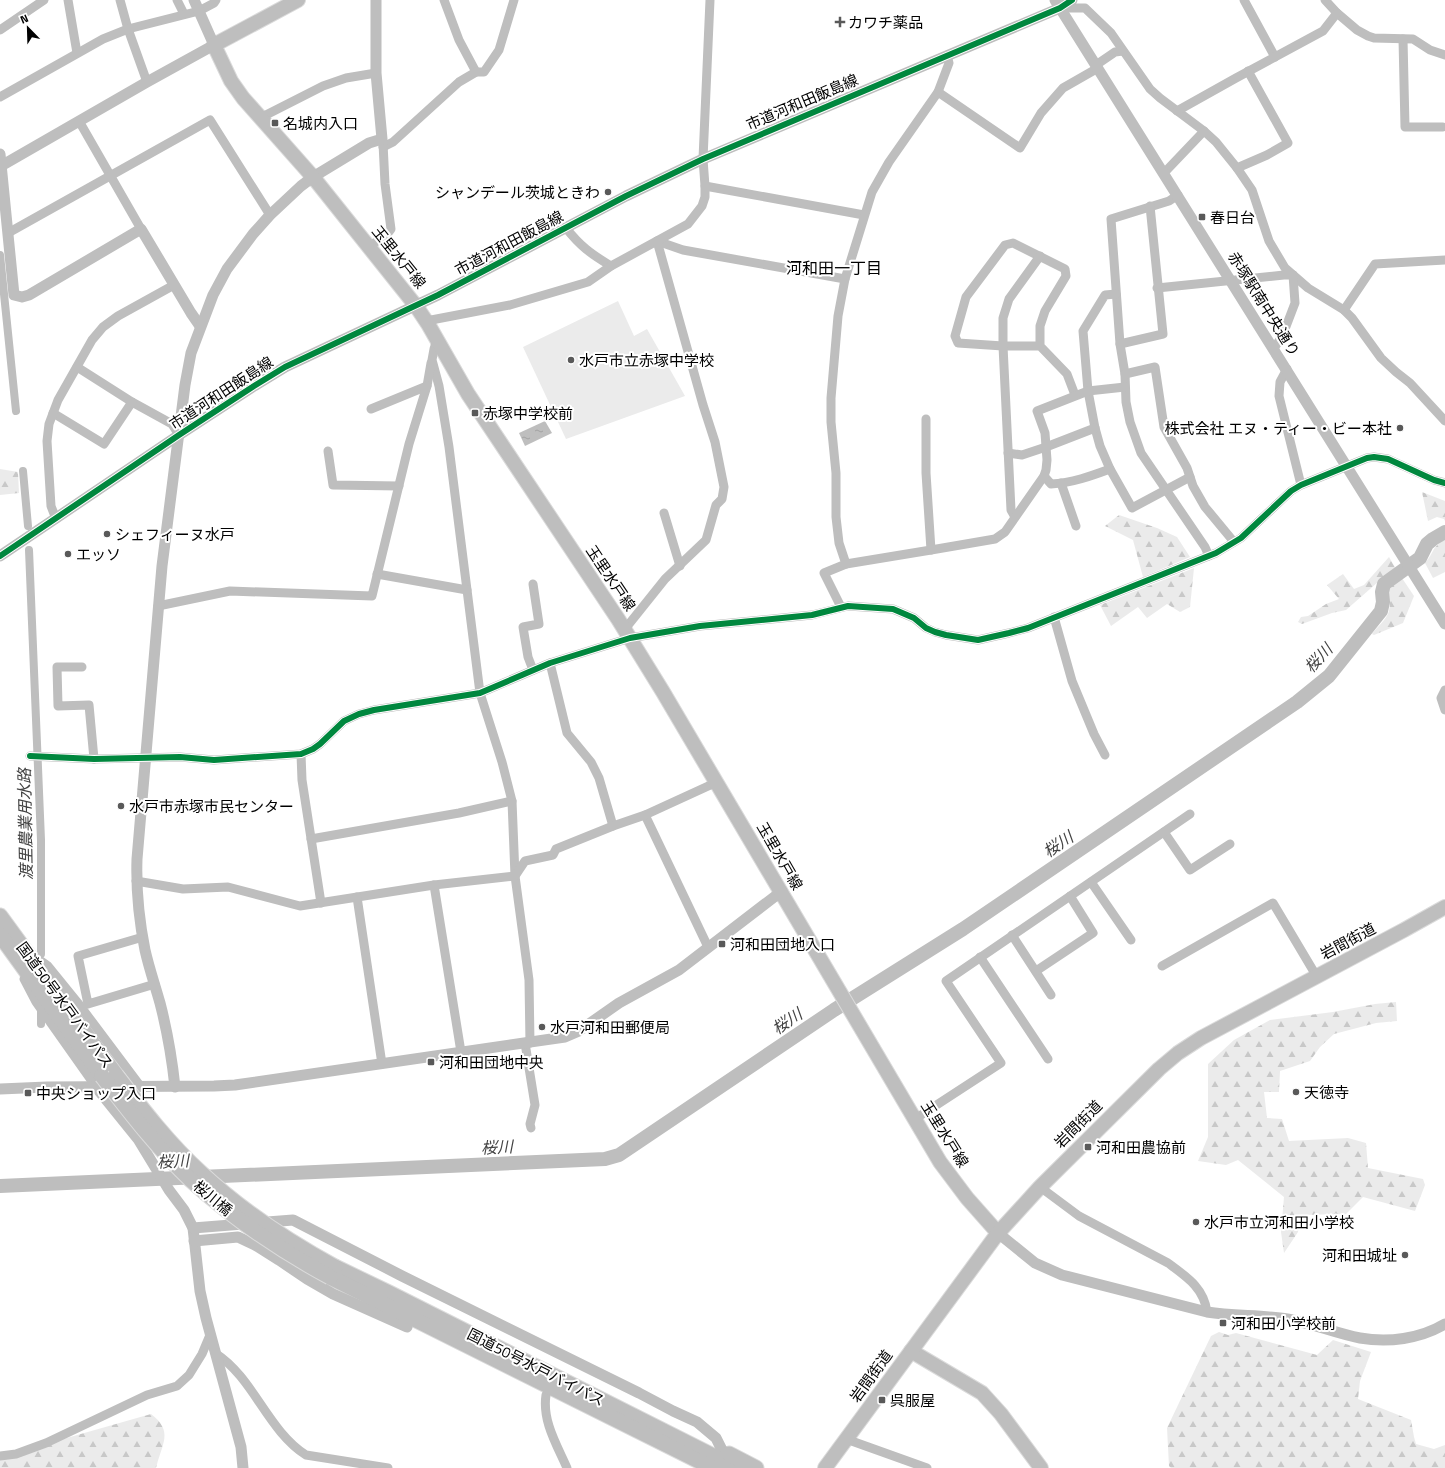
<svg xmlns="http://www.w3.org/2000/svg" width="1445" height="1468" viewBox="0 0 1445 1468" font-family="'Titillium Web','Noto Sans JP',sans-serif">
	<defs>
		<pattern id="forest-firs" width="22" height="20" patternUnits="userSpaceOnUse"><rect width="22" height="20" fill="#ebebeb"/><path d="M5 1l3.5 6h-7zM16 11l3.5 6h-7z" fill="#c8c8c8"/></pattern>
		<pattern id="water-ripples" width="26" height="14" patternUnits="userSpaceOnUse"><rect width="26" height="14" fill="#bebebe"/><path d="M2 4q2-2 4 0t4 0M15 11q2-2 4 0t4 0" fill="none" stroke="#a2a2a2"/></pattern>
	</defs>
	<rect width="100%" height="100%" fill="#fff"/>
	<g fill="url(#forest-firs)">
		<polygon points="0,469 18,472 19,493 0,495"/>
		<polygon points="1422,492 1445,501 1445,521 1444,519 1437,517 1428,521"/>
		<polygon points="1119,515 1157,528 1177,537 1190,557 1143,577 1133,540 1105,526"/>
		<path d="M1445 539V572L1433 578 1425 563C1435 552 1430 549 1445 539Z"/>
		<polygon points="1389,557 1396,569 1386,575 1346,610 1332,613 1302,624 1298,622 1301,617 1308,616 1326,604 1339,599 1327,585 1343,574 1354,589 1364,585"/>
		<polygon points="1194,568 1190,607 1180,612 1167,604 1147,618 1138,607 1111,626 1100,605"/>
		<path d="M1402 578 1414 596 1403 623 1374 635 1372 634C1377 627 1387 619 1389 611 1395 593 1373 596 1402 578Z"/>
		<polygon points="1396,1002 1397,1021 1376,1023 1334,1034 1320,1047 1310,1061 1280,1071 1279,1092 1264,1092 1267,1118 1282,1119 1289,1141 1348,1138 1366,1143 1368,1168 1423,1179 1425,1185 1415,1211 1363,1197 1346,1214 1300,1215 1298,1232 1284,1253 1281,1232 1284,1197 1238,1160 1226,1165 1198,1161 1208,1137 1208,1064 1234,1040 1270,1020 1333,1012 1375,1004"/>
		<polygon points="1219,1332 1228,1335 1236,1333 1317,1355 1333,1340 1371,1352 1360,1381 1358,1399 1411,1420 1414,1437 1416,1444 1434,1449 1445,1445 1445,1468 1171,1468 1169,1466 1167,1428 1211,1336"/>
		<path d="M151 1414C174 1431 162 1444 156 1468H0V1457Z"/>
	</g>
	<polygon fill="#ebebeb" points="618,301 634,336 647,329 685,396 566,439 523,347"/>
	<polygon fill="url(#water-ripples)" points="545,421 552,433 525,446 519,433"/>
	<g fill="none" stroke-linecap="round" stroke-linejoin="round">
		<g stroke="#bebebe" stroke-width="8">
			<polyline points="0,255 16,411"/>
			<polyline points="23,471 28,526"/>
			<polyline points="29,550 41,840 41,954"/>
			<polyline points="41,1007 41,1024"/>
		</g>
		<polyline stroke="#bebebe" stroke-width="14" points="0,1186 605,1159 619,1155 834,1010 963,929 1297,702 1329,676 1381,611 1383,602 1382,592 1384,584 1420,558 1427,544 1433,539 1445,532"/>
		<defs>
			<g id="primary">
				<polyline points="298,0 214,45 231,81 243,98 313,177 416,306 428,324 468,394 618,619 663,692 940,1162 967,1198 998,1233"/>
				<polyline points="911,1351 982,1393 1001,1414 1041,1468"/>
				<polyline points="825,1468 998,1233 1040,1187 1159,1069 1178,1053 1201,1038 1404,930 1445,907"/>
			</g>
			<g id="trunk">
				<polyline points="0,916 116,1075"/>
				<polyline points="0,935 102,1076"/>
				<polyline points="335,1267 389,1293 737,1468"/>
				<polyline points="330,1277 713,1468"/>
				<polyline points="729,1454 756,1468"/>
			</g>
		</defs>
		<use href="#primary" stroke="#dbdbdb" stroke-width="16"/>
		<use href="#trunk" stroke="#dbdbdb" stroke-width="17"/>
		<g stroke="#bebebe" stroke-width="9">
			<polyline points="68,0 77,53"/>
			<polyline points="120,0 128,29 147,82"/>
			<polyline points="177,0 184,14"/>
			<polyline points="444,0 459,40 476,72"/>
			<polyline points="1244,0 1275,57"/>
			<polyline points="1325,0 1337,13 1357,30 1368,36 1374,38 1413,39 1430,50 1445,55"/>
			<polyline points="1060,8 1085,8 1111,33 1150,89 1160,98 1204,131 1216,142 1237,168 1252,190 1269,241 1285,268 1308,288 1344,310 1352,318 1381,358 1396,372 1410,383 1445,421"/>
			<polyline points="0,30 44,0"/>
			<polyline points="1403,39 1405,127 1443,127"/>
			<polyline points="1096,65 1115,52 1123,51"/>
			<polyline points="938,92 1020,148 1041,113 1063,88 1098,68"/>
			<polyline points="0,97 103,39 128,29 199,11 214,3 216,0"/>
			<polyline points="1177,111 1236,78 1323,31 1337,13"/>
			<polyline points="260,118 323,86 346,78 376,73"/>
			<polyline points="79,121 141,229"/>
			<polyline points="383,147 393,142 459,82 476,72 484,72 499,50 514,0"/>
			<polyline points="1237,168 1267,155 1288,143 1248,71"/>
			<polyline points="1164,173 1204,131"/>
			<polyline points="705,186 864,215"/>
			<polyline points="1178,195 1169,201 1111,219 1120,344 1125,374 1126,402 1130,422 1141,453 1205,547 1209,556"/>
			<path d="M566 228C580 246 591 254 611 266"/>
			<polyline points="8,233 210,120 270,215"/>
			<polyline points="657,241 683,250 845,279"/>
			<polyline points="369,247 388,233 391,229 385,184 383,143"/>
			<polyline points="1157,288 1284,275 1293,275 1295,303 1282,337 1274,348"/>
			<polyline points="1116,294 1105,295 1083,331 1088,391 1095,428 1100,446 1110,469 1132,508 1190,477"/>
			<polyline points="1344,310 1375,264 1445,260"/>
			<polyline points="426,321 510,305 588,282 611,266 688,224 702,206 705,197 705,186 703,159 710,0"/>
			<polyline points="437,340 434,349 432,360 439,386 449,447 480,693 502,762 512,801 515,876 529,980 530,1043"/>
			<polyline points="1120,344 1163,334 1150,206"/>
			<polyline points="1040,346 1040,326 1045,311 1066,276 1065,269 1013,243 1005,245 966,297 955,336 958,343 1003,346 1040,346 1067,374 1075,395"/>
			<polyline points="77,367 132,402 172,424 179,435"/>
			<polyline points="1287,369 1280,382 1279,396 1301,485"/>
			<polyline points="1125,374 1155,367 1164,427 1187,468 1193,486 1205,507 1234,542"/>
			<polyline points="371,409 427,386 431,363"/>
			<polyline points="53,413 104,444 132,402"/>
			<polyline points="328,451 333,485 399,486"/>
			<polyline points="1008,453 1022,455 1046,447 1095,428"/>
			<path d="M1044 476 1051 484C1072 483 1091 476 1110 469"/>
			<polyline points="1061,483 1076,526"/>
			<polyline points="664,513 680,566"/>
			<polyline points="1015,517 1011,510 1003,346 1003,318 1009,299 1040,256"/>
			<polyline points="56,519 51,506 47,441 49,424 58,400 92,340 103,327 118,316 174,285"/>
			<polyline points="931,550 995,539 1005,532 1044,476 1046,470 1047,460 1045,433 1037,411 1088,391 1125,387"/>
			<polyline points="846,564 931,550 926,473 926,419"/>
			<polyline points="377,574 467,590"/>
			<polyline points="533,584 539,624 523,627 528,657 533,670"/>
			<polyline points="158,606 230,591 372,596 409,444 427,386"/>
			<polyline points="841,607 824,573 846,564 839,543 836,517 836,473 831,422 831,398 838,316 845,279 872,192 889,162 938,92 949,63 947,55"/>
			<polyline points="1054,617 1072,681 1094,734 1105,755"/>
			<polyline points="625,629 665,579 706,540 716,505 722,499 724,487 715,442 703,405 657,241"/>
			<polyline points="550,663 567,733 591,762 599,778 613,826"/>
			<polyline points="82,667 57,667 58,706 89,705 94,759"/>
			<polyline points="1445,690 1441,698 1445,710"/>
			<polyline points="301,754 302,780 321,903"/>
			<polyline points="30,756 94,759 180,757 214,760 301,754 313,749 320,744 344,721 359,714 374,710 480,693 550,663 630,638 700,626 812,615 848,606 893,609 914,618 926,628 935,632 946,635 978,640 1009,633 1028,628 1216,553 1241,538 1291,491 1301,485 1367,458 1374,457 1388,459 1434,480 1445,483"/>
			<polyline points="645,815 708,947"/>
			<polyline points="1164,832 1190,870 1230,844"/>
			<polyline points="311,839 459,813 512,801"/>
			<polyline points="136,881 183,889 228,887 300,906 434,885 515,876 525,861 553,855 556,849 613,826 645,815 717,782"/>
			<polyline points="1091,882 1131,940"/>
			<polyline points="434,885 461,1052"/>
			<polyline points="357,897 382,1064"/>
			<polyline points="1012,935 1051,995"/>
			<polyline points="143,937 78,956 88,1004 155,984"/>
			<polyline points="980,957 1048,1059"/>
			<polyline points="34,960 38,959 48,966 78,1003 141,1087"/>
			<polyline points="1162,966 1273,903 1317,977"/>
			<polyline points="1036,971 1093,933 1070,896"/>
			<polyline points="24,979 36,1002 96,1087"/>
			<polyline points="525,1043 535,1105 530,1124 531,1128"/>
			<polyline points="915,1119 1001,1063 946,981 1190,814"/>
			<path d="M1040 1187 1079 1216 1168 1263C1187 1277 1204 1288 1207 1312"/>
			<path d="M215 1353C254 1378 267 1430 306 1455L388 1468"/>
			<path d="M546 1395C542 1421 557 1445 567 1468"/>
			<polyline points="846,1439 927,1468"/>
			<polyline points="0,1456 16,1454 46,1443 147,1395 177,1386 189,1375 202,1354 210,1335"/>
		</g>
		<g stroke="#bebebe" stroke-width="11">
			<polyline points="1055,0 1445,624"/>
			<polyline points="0,154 14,295 22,297 29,295 141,229 191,313 200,326"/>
			<polyline points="1,166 147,82 214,45 194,0"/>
			<polyline points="0,556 179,435 254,386 285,367 438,295 626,196 703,159 1060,8 1072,0"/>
			<polyline points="96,1087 138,1139 169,1190 184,1210 193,1228 200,1291 206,1318 241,1447 243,1468"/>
			<path d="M175 1087C172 1059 167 1030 160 1003 155 985 149 968 145 950 139 920 136 889 137 859L162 566 185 385 191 353 213 295 227 269 253 234 270 215 301 186 313 177 369 143 382 139 376 73V0"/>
			<polyline points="0,1089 47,1087 214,1086 235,1085 565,1037 579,1031 619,1003 679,970 782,891"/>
			<polyline points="193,1228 293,1220 402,1276 639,1393 673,1411 697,1422 716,1438 722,1450"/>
			<path d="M998 1233 1035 1263 1062 1275 1207 1312C1231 1316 1256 1315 1280 1318 1308 1321 1333 1333 1360 1338 1388 1343 1420 1339 1445 1324"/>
			<polyline points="194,1241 238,1237 255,1245 279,1260 307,1279 333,1294 407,1327"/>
		</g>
		<use href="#primary" stroke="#bebebe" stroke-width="14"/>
		<use href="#trunk" stroke="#bebebe" stroke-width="15"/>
		<defs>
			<g id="trunk-bridge">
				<path d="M116 1075C142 1109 169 1144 201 1173 242 1211 287 1241 335 1267"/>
				<path d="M102 1076C130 1112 158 1149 191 1180 234 1219 280 1250 330 1277"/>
			</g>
		</defs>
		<use href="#trunk-bridge" stroke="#dbdbdb" stroke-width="17" stroke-linecap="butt"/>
		<use href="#trunk-bridge" stroke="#bebebe" stroke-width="15"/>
		<defs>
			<g id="cycleway">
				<polyline points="0,556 179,435 254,386 285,367 438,295 626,196 703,159 1060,8 1072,0"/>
				<polyline points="30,756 94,759 180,757 214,760 301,754 313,749 320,744 344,721 359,714 374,710 480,693 550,663 630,638 700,626 812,615 848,606 893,609 914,618 926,628 935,632 946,635 978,640 1009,633 1028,628 1216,553 1241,538 1291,491 1301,485 1367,458 1374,457 1388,459 1434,480 1445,483"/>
			</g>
		</defs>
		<use href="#cycleway" stroke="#fff" stroke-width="8"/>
		<use href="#cycleway" stroke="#00873e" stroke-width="6"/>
	</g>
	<g fill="#595959" stroke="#fff" stroke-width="1.5">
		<path d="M838 16h4v4h4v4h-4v4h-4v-4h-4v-4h4z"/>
		<rect x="271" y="119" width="8" height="8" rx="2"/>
		<circle cx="608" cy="192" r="4"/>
		<rect x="1198" y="213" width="8" height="8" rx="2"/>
		<circle cx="571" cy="360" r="4"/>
		<rect x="471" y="409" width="8" height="8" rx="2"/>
		<circle cx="1400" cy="428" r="4"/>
		<circle cx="107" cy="534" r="4"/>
		<circle cx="68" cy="554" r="4"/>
		<circle cx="121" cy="806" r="4"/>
		<rect x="718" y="940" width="8" height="8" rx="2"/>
		<circle cx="542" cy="1027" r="4"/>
		<rect x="427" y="1058" width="8" height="8" rx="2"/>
		<circle cx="1296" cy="1092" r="4"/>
		<rect x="24" y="1089" width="8" height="8" rx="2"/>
		<rect x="1084" y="1143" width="8" height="8" rx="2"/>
		<circle cx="1196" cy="1222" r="4"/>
		<circle cx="1405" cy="1255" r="4"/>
		<rect x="1219" y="1319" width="8" height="8" rx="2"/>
		<rect x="878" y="1396" width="8" height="8" rx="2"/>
	</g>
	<g text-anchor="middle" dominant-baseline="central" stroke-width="4" stroke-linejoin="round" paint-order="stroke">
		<g font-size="15" fill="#000" stroke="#fff" text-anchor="start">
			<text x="848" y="22">カワチ薬品</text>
			<text x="283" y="123">名城内入口</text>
			<text x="600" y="192" text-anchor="end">シャンデール茨城ときわ</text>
			<text x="1210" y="217">春日台</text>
			<text x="579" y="360">水戸市立赤塚中学校</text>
			<text x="483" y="413">赤塚中学校前</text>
			<text x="1392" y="428" text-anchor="end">株式会社 エヌ・ティー・ビー本社</text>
			<text x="115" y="534">シェフィーヌ水戸</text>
			<text x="76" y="554">エッソ</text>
			<text x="129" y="806">水戸市赤塚市民センター</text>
			<text x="730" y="944">河和田団地入口</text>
			<text x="550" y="1027">水戸河和田郵便局</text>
			<text x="439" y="1062">河和田団地中央</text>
			<text x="1304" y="1092">天徳寺</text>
			<text x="36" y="1093">中央ショップ入口</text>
			<text x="1096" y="1147">河和田農協前</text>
			<text x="1204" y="1222">水戸市立河和田小学校</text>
			<text x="1397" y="1255" text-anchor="end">河和田城址</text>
			<text x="1231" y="1323">河和田小学校前</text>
			<text x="890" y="1400">呉服屋</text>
		</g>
		<g font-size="15" fill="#000" stroke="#fff">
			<text transform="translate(802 102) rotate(-23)">市道河和田飯島線</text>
			<text transform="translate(509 243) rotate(-28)">市道河和田飯島線</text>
			<text transform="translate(399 257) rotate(51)">玉里水戸線</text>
			<text transform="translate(1264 304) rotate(58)">赤塚駅南中央通り</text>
			<text transform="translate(221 393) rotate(-33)">市道河和田飯島線</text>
			<text transform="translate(611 578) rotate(56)">玉里水戸線</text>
			<text transform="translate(780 856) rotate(60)">玉里水戸線</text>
			<text transform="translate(1348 941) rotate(-28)">岩間街道</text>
			<text transform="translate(65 1005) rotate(54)">国道50号水戸バイパス</text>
			<text transform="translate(1078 1124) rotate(-45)">岩間街道</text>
			<text transform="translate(945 1134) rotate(58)">玉里水戸線</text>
			<text transform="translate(213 1198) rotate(40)">桜川橋</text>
			<text transform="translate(536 1367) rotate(27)">国道50号水戸バイパス</text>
			<text transform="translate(871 1376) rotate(-54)">岩間街道</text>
		</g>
		<g font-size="16" fill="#000" stroke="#fff">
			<text x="834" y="268">河和田一丁目</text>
		</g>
		<g font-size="16" font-style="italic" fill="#434343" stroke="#fff">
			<text transform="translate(1318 658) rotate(-47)">桜川</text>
			<text transform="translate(25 824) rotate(-91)">渡里農業用水路</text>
			<text transform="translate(1058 844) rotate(-34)">桜川</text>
			<text transform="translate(787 1021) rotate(-34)">桜川</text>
			<text transform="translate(497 1147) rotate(-3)">桜川</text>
			<text transform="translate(173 1161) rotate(-3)">桜川</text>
		</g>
	</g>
	<g transform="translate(28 28) rotate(337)" stroke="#ffffff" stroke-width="3" paint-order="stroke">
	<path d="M0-3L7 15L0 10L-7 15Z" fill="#000000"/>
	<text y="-6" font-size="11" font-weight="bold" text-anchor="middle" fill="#000000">N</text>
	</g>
</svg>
